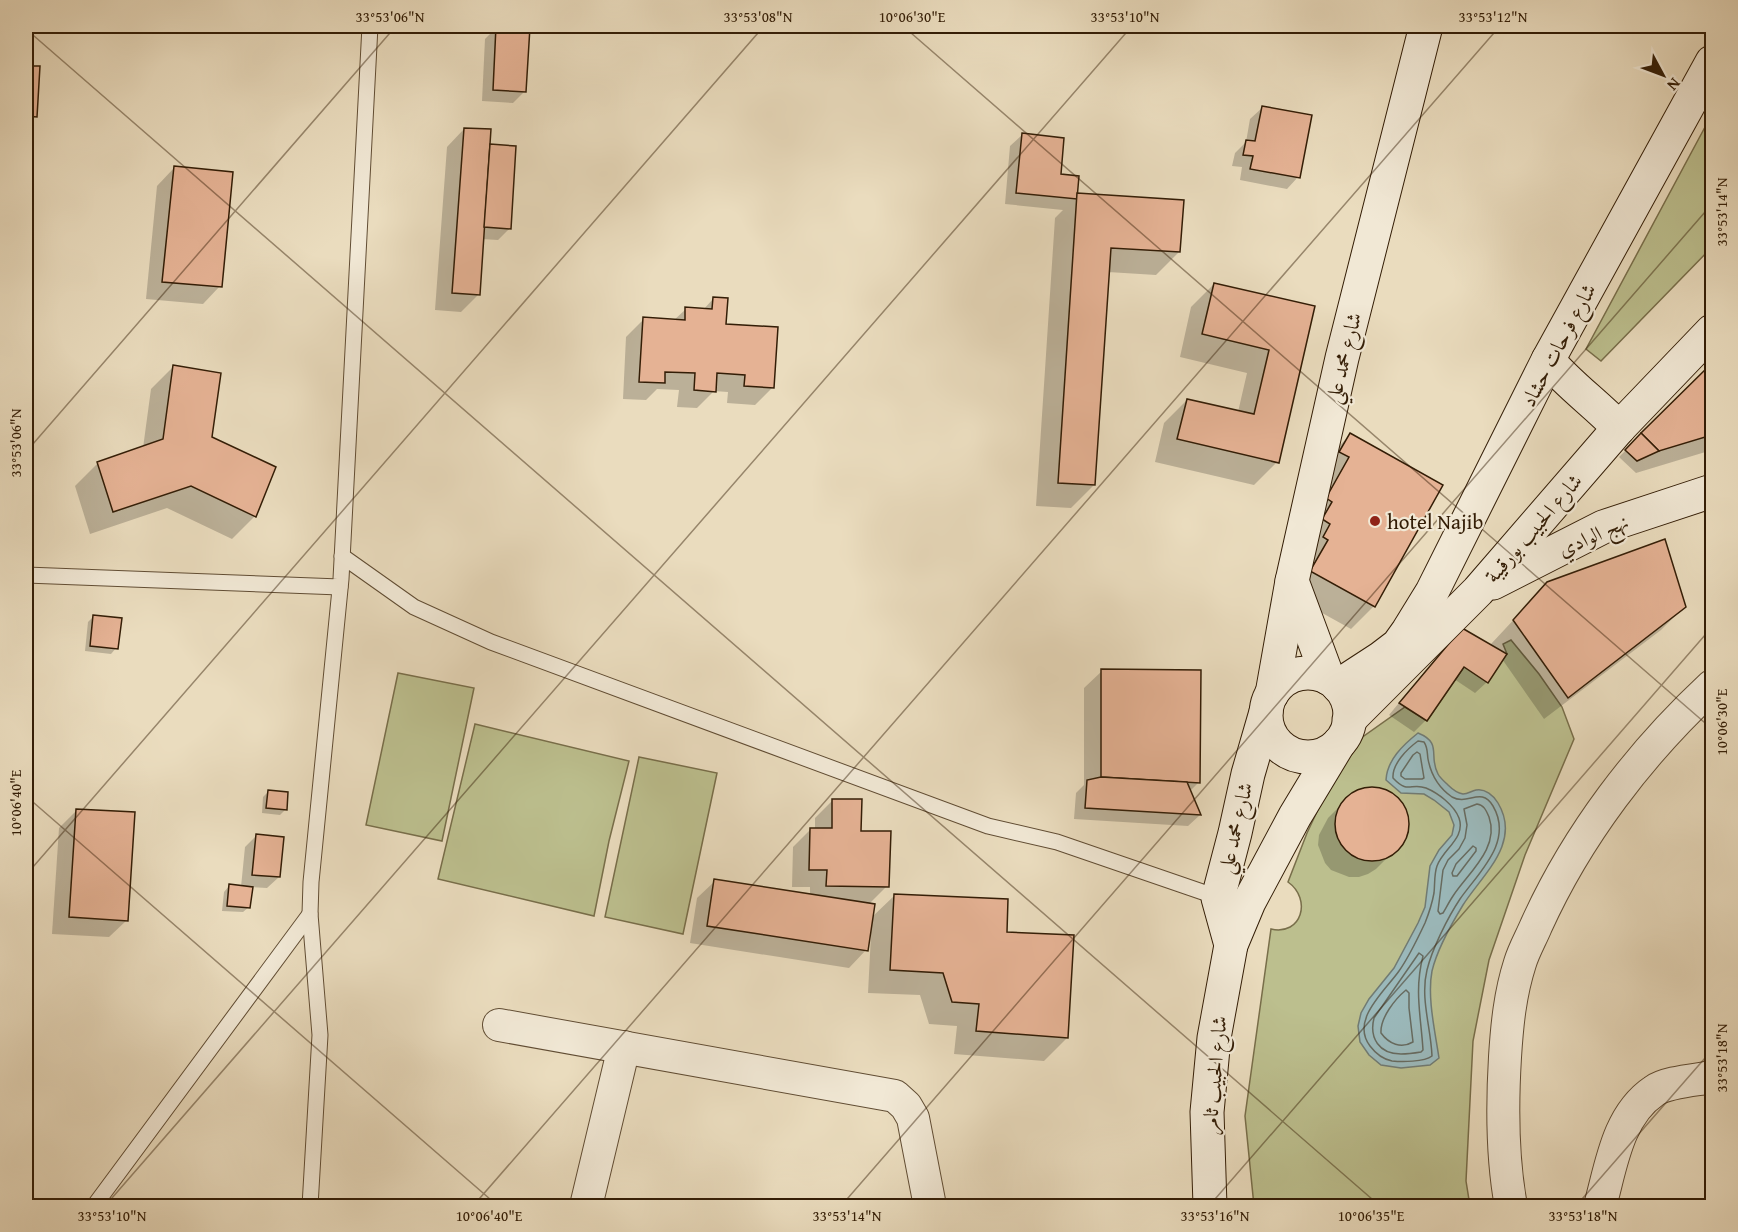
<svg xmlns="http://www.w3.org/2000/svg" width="1738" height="1232" viewBox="0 0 1738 1232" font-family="'Gentium Book Plus',Amiri,serif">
	<rect width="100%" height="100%" fill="#eadcbe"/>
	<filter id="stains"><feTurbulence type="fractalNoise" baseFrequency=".00333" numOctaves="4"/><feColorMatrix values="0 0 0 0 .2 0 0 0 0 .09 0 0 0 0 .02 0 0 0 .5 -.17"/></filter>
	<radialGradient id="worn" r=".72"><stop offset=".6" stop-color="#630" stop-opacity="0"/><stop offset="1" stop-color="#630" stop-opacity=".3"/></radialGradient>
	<g fill="#bcbf8e" stroke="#786e4a" stroke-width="1.5">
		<polygon points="1712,114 1712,247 1601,361 1586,349"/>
		<path d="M1511 640 1539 674 1562 707 1574 739 1525 855 1489 960 1473 1041 1466 1181 1470 1206H1254L1245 1116 1271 929C1302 936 1312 899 1288 882L1307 833 1347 748 1405 707 1427 721 1464 667 1507 654 1503 644Z"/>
		<polygon points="398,673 474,688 442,841 366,825"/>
		<polygon points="475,724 629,761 609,841 594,916 438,879"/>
		<polygon points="639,757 717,773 683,934 605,917"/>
	</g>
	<path fill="#9bb9bb" stroke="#717b73" stroke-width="1.5" d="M1418 733C1443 743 1428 756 1438 774 1440 778 1445 782 1448 785 1452 789 1457 793 1463 794 1468 794 1471 791 1476 790 1485 788 1494 796 1498 803 1522 843 1482 875 1463 905 1452 923 1437 950 1432 971 1427 997 1435 1031 1439 1058L1430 1065 1401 1068 1381 1065 1369 1055 1360 1042 1358 1026 1361 1013 1369 999 1394 968 1418 923 1425 907 1430 866 1439 850 1452 835 1454 825 1449 812 1434 800 1424 794 1401 793 1386 780C1387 760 1403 745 1418 733Z"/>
	<g fill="#0003">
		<polygon points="497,27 525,91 513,103 482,101 485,39"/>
		<polygon points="26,67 39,68 36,116 26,126"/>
		<polygon points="1262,108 1298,177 1287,189 1240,180 1242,167 1232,166 1235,153 1246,142 1250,119"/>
		<polygon points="464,129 489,146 510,228 498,240 482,239 478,295 461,312 435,310 447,147"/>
		<polygon points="1022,135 1076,195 1179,252 1156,275 1108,272 1094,485 1071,508 1036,506 1055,218 1063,210 1005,204 1010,146"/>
		<polygon points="174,168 220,286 203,304 146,299 157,186"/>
		<polygon points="1712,173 1712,190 1705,184"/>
		<polygon points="1214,284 1313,307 1277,462 1254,485 1155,462 1164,423 1187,400 1238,412 1247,373 1180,357 1191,307"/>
		<polygon points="713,299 725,326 773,387 755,405 727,403 728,392 714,391 697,408 677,407 679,390 657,389 646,400 623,399 626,337 644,319 673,321 686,309 703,310"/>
		<polygon points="1712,365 1712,450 1636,473 1619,457"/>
		<polygon points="174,366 211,438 255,516 232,539 167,508 90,534 75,486 98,463 143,448 151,389"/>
		<polygon points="1350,435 1374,606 1351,629 1288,594 1327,458"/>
		<polygon points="1547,584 1684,607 1661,630 1544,719 1502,659 1487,682 1475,693 1454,679 1426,720 1414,732 1389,715 1450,641 1495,649 1491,644"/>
		<polygon points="94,616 116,648 111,654 85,651 88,622"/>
		<polygon points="1102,671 1199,782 1189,792 1200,815 1188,826 1074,819 1076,793 1084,785 1084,688"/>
		<polygon points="1372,788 1382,789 1390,793 1403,807 1407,816 1407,825 1406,835 1401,844 1376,869 1368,874 1359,877 1349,877 1331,870 1325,863 1318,845 1319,835 1328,818 1353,793 1362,789"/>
		<polygon points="269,791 285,810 280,815 262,813 263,797"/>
		<polygon points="833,800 860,832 887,886 869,904 871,918 895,895 1005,933 1067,1038 1044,1061 954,1054 957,1026 929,1024 920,995 868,993 871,935 869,935 866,950 849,968 690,943 697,898 715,881 810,895 810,887 792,887 793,847 811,829 815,829 815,818"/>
		<polygon points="77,810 127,920 109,937 52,934 59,828"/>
		<polygon points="257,835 279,877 267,888 251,887 249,907 243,912 222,911 224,892 229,886 241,887 245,847"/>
		<polygon points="221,1201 265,1204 265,1206 216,1206"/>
	</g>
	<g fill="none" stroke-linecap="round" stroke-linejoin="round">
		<g stroke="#676b60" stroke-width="1.5">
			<path d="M1418 741 1424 742C1428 748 1427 753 1428 759 1431 775 1439 788 1452 797 1468 806 1481 786 1493 806 1514 842 1478 873 1460 899 1448 917 1432 949 1427 970 1420 998 1431 1028 1432 1056 1424 1062 1402 1062 1392 1061 1382 1059 1376 1054 1370 1046 1350 1020 1385 991 1399 971 1409 957 1417 940 1425 923 1429 913 1432 904 1434 893 1435 884 1434 874 1437 866 1443 849 1466 838 1459 818 1454 805 1438 793 1426 788 1410 782 1409 795 1393 778 1392 764 1407 749 1418 741Z"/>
			<polygon points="1417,752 1420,754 1424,778 1422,779 1405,779 1401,776 1401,773 1413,755"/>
			<path d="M1477 804C1484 805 1486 810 1489 817 1500 848 1468 873 1453 896 1449 902 1446 908 1443 913L1440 914 1438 911 1443 870 1448 860 1459 849 1465 838 1467 825 1464 809Z"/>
			<polygon points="1473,846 1476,848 1476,851 1457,876 1453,876 1452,873 1456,864"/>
			<path d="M1419 953 1423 956C1414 991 1421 1016 1423 1050L1421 1052C1415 1053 1408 1054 1401 1054 1379 1054 1369 1038 1374 1018Z"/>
			<path d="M1406 990 1409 993V1008L1413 1042C1401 1049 1389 1044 1381 1033 1380 1018 1395 999 1406 990Z"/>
		</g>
	</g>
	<g fill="#e5b294" stroke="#331d06" stroke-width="1.5">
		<polygon points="496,26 530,27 526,92 493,90"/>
		<polygon points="26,66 40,66 37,117 26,116"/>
		<polygon points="1262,106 1312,115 1300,178 1250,169 1253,156 1243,155 1246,140 1255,141"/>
		<polygon points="464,128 491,129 480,295 452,293"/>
		<polygon points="1022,133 1064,138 1061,174 1079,176 1077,199 1016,193"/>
		<polygon points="490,144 516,146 511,229 484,227"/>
		<polygon points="174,166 233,172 222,287 162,282"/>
		<polygon points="1077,193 1184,200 1180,252 1111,248 1095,485 1058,483"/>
		<polygon points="1214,283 1315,306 1279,463 1177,439 1187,399 1254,414 1269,350 1202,334"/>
		<polygon points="713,297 728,298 726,324 778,327 774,388 744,386 745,375 717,373 716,392 694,390 695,373 665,372 665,383 639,382 643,317 685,320 685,307 712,309"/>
		<polygon points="1712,363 1712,435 1659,451 1641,433"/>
		<polygon points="173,365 221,373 212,437 276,467 256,517 191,486 113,512 97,462 163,439"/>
		<polygon points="1350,433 1443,485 1375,607 1310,571 1328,540 1323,537 1330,524 1322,519 1332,502 1326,498 1349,457 1339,452"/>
		<polygon points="1641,433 1659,451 1637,461 1625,450"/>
		<polygon points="1665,539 1686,607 1568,698 1513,620 1547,582"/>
		<polygon points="93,615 122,618 118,649 90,646"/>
		<polygon points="1462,628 1507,654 1488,683 1464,667 1427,721 1399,703"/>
		<polygon points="1101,669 1201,670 1200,783 1101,777"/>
		<polygon points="1101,777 1187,782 1201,815 1085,808 1087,780"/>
		<circle cx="1372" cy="824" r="37"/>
		<polygon points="268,790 288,792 287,810 266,808"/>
		<polygon points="832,799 862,799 861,831 891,831 889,887 826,886 827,870 809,870 810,828 832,828"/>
		<polygon points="76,809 135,812 128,921 69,917"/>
		<polygon points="256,834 284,837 280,877 252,875"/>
		<polygon points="714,879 875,904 868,951 707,926"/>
		<polygon points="229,884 253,887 250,908 227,906"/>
		<polygon points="894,894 1008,899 1007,932 1074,935 1068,1038 976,1031 979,1004 952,1002 943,973 890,970"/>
		<polygon points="221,1199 266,1203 266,1206 220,1206"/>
	</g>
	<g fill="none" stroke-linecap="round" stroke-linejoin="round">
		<defs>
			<g id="lane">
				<polyline points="342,556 414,607 491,642 988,826 1057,842 1220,898"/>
				<polyline points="26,575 340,587"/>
				<polyline points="94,1206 310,914"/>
				<polyline points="310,1206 320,1035 310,914 311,882 341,579 370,26"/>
			</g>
			<g id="street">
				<polyline points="499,1025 895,1096 906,1106 913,1118 930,1206"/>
				<polyline points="586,1206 624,1047"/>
				<path d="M1511 1206C1502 1158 1502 1107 1505 1057 1507 1025 1510 994 1520 963 1524 950 1531 938 1536 926 1577 835 1640 753 1712 686"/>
				<path d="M1600 1206C1611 1167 1617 1116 1654 1091 1666 1082 1697 1080 1712 1077"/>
			</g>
			<g id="secondary">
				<path d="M1548 360C1569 385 1596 404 1619 428"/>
				<polyline points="1292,581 1328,678"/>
				<polyline points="1493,583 1603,527 1712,491"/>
				<circle cx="1308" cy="715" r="42"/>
				<polyline points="1338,686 1381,658 1398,645 1408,631 1432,592 1548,360 1712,62"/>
				<polyline points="1272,694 1292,581 1342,358 1426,26"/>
				<polyline points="1349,720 1478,591 1619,428 1712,331"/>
				<polyline points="1231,945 1218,898 1235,833 1248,774 1266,712"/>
				<polyline points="1210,1206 1207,1112 1214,1038 1231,945 1249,902 1295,816 1339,743"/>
			</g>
		</defs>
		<use href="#lane" stroke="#614d34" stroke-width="17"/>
		<use href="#street" stroke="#614d34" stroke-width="34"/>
		<use href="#secondary" stroke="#331d06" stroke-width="35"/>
		<use href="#lane" stroke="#f1e8d5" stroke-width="15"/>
		<use href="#street" stroke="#f1e8d5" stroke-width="32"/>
		<use href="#secondary" stroke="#f1e8d5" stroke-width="33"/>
	</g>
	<path fill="none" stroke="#331d06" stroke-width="1.5" stroke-opacity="0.45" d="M903 26 1712 729M26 29 1380 1206M26 29 29 26M26 452 396 26M26 796 498 1206M26 875 764 26M105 1206 1132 26M473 1206 1500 26M841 1206 1712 204M1209 1206 1712 627M1576 1206 1712 1050"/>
	<circle fill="#8f2418" stroke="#f1e8d5" stroke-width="2" cx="1375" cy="521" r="6"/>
	<g text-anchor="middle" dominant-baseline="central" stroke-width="4.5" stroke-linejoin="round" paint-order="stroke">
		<g font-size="21" fill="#331d06" stroke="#f1e8d5">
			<text transform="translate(1558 345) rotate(-62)">شارع فرحات حشاد</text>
			<text transform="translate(1343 358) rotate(-76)">شارع محمد علي</text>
			<text transform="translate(1533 528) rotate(-49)">شارع الحبيب بورقيبة</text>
			<text transform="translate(1593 535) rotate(-24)">نهج الوادي</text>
			<text transform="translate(1235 828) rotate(-77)">شارع محمد علي</text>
			<text transform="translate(1214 1075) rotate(-85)">شارع الحبيب ثامر</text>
		</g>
		<g font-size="21" fill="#331d06" stroke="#f1e8d5" text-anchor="start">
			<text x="1387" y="521">hotel Najib</text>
		</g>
	</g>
	<rect width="1738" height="1232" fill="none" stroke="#eadcbe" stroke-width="66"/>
	<g transform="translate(1663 75) rotate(131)" stroke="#f1e8d5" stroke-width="4.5" paint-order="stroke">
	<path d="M0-4.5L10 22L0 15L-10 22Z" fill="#331d06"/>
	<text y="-9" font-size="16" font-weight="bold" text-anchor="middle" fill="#331d06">N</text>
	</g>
	<rect x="33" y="33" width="1672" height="1166" fill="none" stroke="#331d06" stroke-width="2"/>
	<g font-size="15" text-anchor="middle" fill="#331d06">
		<text x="390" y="22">33°53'06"N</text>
		<text x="758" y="22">33°53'08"N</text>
		<text x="912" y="22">10°06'30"E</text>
		<text x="1125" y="22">33°53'10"N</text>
		<text x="1493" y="22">33°53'12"N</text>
		<text transform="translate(1722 212) rotate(-90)" y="5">33°53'14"N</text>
		<text transform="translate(16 443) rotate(-90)" y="5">33°53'06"N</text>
		<text transform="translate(1722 722) rotate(-90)" y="5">10°06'30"E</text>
		<text transform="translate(16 803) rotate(-90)" y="5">10°06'40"E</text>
		<text transform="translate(1722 1058) rotate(-90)" y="5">33°53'18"N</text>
		<text x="112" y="1221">33°53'10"N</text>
		<text x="489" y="1221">10°06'40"E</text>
		<text x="847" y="1221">33°53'14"N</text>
		<text x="1215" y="1221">33°53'16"N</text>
		<text x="1371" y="1221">10°06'35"E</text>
		<text x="1583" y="1221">33°53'18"N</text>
	</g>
	<rect width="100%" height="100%" filter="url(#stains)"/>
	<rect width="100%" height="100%" fill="url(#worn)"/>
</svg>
